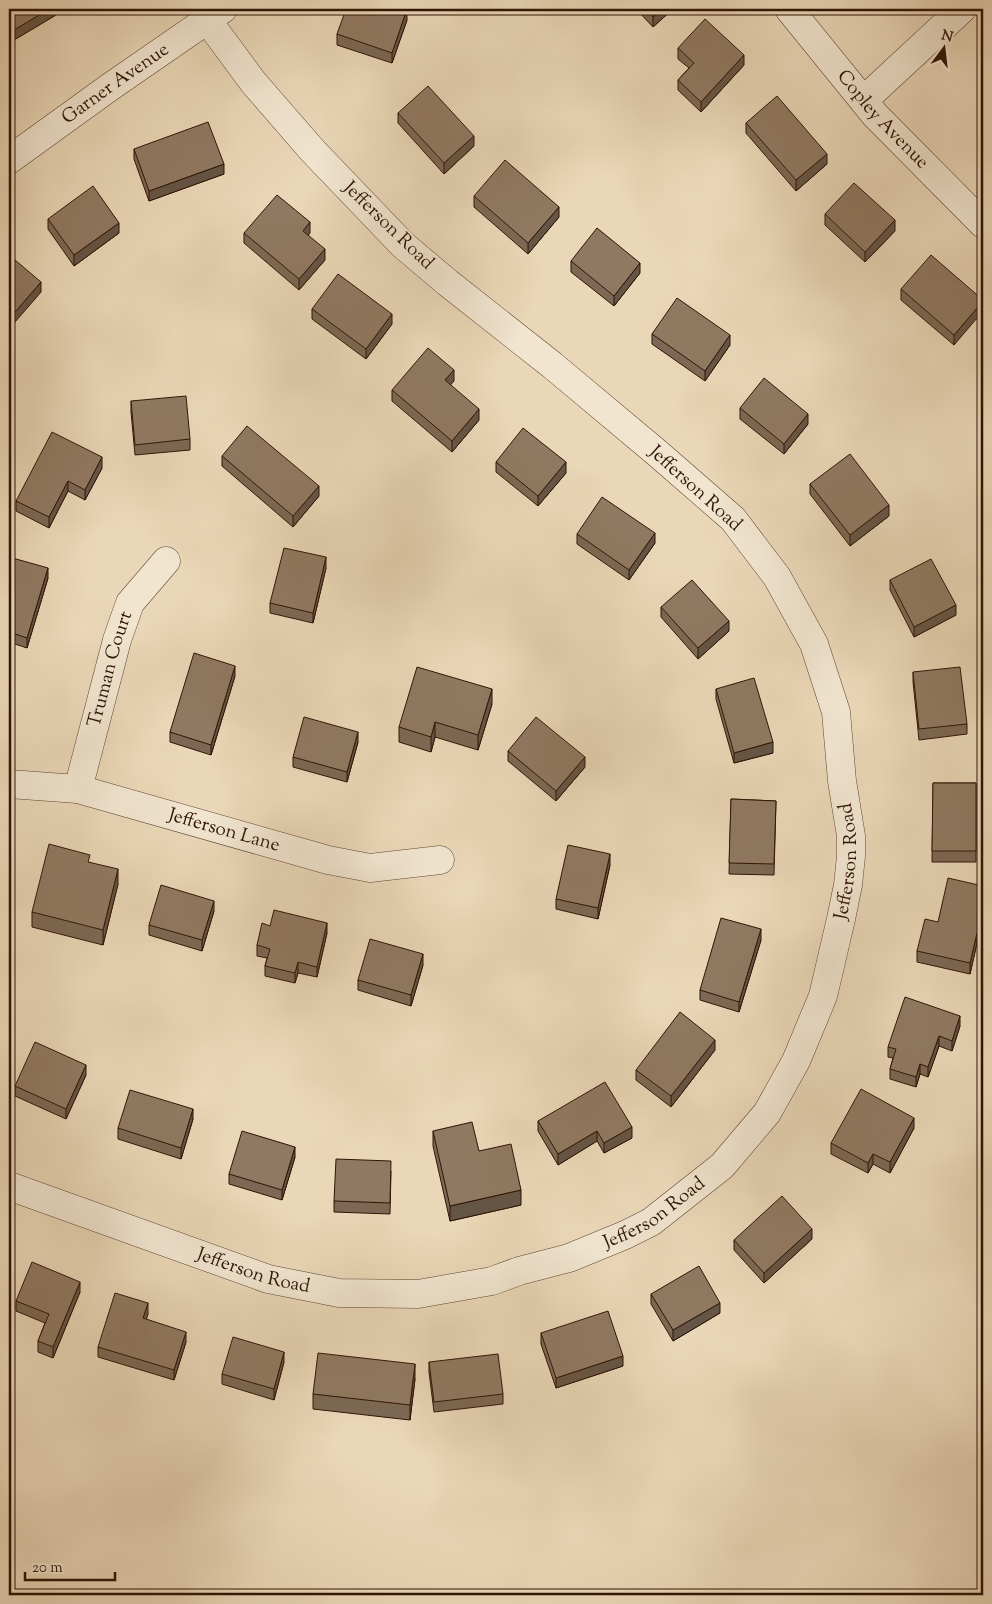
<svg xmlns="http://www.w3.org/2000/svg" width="992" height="1604" viewBox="0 0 992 1604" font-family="'Sorts Mill Goudy',serif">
	<rect width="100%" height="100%" fill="#ead7b7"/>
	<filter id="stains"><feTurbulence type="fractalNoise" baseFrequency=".004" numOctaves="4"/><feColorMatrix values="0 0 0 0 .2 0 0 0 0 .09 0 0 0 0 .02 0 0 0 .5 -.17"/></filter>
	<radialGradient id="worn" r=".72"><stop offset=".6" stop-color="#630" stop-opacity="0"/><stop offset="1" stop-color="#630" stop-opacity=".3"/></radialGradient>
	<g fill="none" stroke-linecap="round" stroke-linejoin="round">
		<defs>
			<g id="minor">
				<path id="s1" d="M789 9 875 115 983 224"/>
				<polyline points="864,100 962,9"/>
				<path id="s2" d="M9 160 110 87 223 9"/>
				<path id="s3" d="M9 784 78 789 328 860 370 868 440 860"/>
				<path id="s4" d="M78 789 117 640 130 603 166 561"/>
				<path id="s5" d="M9 1186 268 1279 339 1293 418 1294 492 1281 519 1271 569 1258 625 1235 651 1222 722 1166 767 1113 796 1061 823 996 841 919 848 885 851 856V836L842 781 836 712 814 644 777 577 733 519 656 452 552 365 448 283 403 245 312 150 253 82 208 21"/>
			</g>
		</defs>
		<use href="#minor" stroke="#5e4532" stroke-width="29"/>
		<use href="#minor" stroke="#f1e5d0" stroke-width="28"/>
	</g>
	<g fill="#7c6854" stroke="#2f1406">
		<polygon points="9,9 66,9 14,40 9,31"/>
		<polygon points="636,9 673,9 653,27"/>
		<polygon points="407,20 392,63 337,45 337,34"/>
		<polygon points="678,48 744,65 701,112 678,90 678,80 689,68 678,59"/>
		<polygon points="398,113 474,146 444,174 398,123"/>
		<polygon points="746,123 827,164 796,191 746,133"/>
		<polygon points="134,149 224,174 149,201 134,159"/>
		<polygon points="474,196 559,217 528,254 474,207"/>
		<polygon points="825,214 895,231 865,262 825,225"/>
		<polygon points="48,219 119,233 74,266 48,229"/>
		<polygon points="244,233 310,233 308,235 325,260 299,290 244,243"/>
		<polygon points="571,261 640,273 614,306 571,272"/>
		<polygon points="901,289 983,300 954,345 901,300"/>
		<polygon points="312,309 392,324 366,359 312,319"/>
		<polygon points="652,334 730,345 705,381 652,344"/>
		<polygon points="454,381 450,385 479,420 452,452 392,401 392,390"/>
		<polygon points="131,401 190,439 190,450 135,455 131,412"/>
		<polygon points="740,408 808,424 784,454 740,419"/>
		<polygon points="222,456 319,496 293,527 222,466"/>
		<polygon points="496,462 566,473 538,506 496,472"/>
		<polygon points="102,468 85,500 68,491 49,528 16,511 16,501"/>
		<polygon points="810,484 889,516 850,546 810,494"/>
		<polygon points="577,534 655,543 629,580 577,544"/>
		<polygon points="9,557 48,578 27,648 9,642"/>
		<polygon points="326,568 313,623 270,613 270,603"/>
		<polygon points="890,580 956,615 914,637 890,590"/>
		<polygon points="661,607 729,631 698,659 661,617"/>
		<polygon points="913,672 967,724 967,734 919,740 913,682"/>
		<polygon points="235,676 211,755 170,742 170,732"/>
		<polygon points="716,689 773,753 734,763 716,699"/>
		<polygon points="492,704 478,750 435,737 431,752 399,742 399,727"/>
		<polygon points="358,742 347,782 293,767 293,757"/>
		<polygon points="508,751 585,767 556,801 508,761"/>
		<polygon points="933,783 976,783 976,862 932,862"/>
		<polygon points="731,799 776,801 774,875 729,874"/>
		<polygon points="90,862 118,884 103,945 32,927 32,912"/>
		<polygon points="610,865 598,919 556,909 556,899"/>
		<polygon points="983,886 983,944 977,943 970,974 917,962 917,951 938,922"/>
		<polygon points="214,911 202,951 149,935 149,925"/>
		<polygon points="270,926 327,933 317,977 298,973 295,983 265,976 265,966 267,958 257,956 257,945"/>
		<polygon points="761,940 739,1012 700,1000 700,990"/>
		<polygon points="423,965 411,1006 358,990 358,980"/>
		<polygon points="960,1026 952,1051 939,1046 928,1077 920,1074 916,1087 890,1079 890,1069 893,1058 888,1057 888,1047"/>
		<polygon points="715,1050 671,1107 636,1080 636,1070"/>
		<polygon points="86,1075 66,1119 15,1096 15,1086"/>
		<polygon points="193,1119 181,1159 118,1139 118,1128"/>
		<polygon points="538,1121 632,1138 604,1153 597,1141 558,1165 538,1131"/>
		<polygon points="914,1128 890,1173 873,1164 868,1173 831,1154 831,1143"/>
		<polygon points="433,1131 479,1151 521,1205 450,1221 433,1146"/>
		<polygon points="295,1157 282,1200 229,1184 229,1174"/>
		<polygon points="391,1171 390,1214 334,1212 334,1201"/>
		<polygon points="812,1239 764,1283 734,1250 734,1240"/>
		<polygon points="80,1292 53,1358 38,1352 38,1341 45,1323 16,1311 16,1301"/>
		<polygon points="651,1294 720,1313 673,1341 651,1304"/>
		<polygon points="148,1314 146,1319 186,1342 174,1380 98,1357 98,1347"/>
		<polygon points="541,1333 623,1366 556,1388 541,1344"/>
		<polygon points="284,1362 274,1400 222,1384 222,1374"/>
		<polygon points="429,1362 503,1394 503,1404 434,1412 429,1372"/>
		<polygon points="415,1379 410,1420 313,1409 313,1394"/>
	</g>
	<g fill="#655545" stroke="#2f1406">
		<polygon points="49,9 66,9 14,40 14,30"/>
		<polygon points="407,9 407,20 392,63 392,53"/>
		<polygon points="662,9 673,9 653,27 653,17"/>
		<polygon points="744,55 744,65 701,112 701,102"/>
		<polygon points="474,136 474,146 444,174 444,163"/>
		<polygon points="827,154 827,164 796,191 796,180"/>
		<polygon points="224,164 224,174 149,201 149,191"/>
		<polygon points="559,207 559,217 528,254 528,243"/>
		<polygon points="895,220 895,231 865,262 865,252"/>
		<polygon points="310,222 310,233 303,242 303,231"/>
		<polygon points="119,223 119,233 74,266 74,255"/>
		<polygon points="325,249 325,260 299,290 299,279"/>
		<polygon points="640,263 640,273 614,306 614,296"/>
		<polygon points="41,282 41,292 9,329 9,319"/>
		<polygon points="983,301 983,311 954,345 954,335"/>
		<polygon points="392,314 392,324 366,359 366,349"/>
		<polygon points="730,335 730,345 705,381 705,371"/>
		<polygon points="454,370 454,381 445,391 445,380"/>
		<polygon points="479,409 479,420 452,452 452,441"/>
		<polygon points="808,414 808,424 784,454 784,444"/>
		<polygon points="102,457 102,468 85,500 85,490"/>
		<polygon points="566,462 566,473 538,506 538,496"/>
		<polygon points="68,481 68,491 49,528 49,517"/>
		<polygon points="319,486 319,496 293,527 293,516"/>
		<polygon points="889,505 889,516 850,546 850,535"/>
		<polygon points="655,533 655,543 629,580 629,570"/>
		<polygon points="326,557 326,568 313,623 313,613"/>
		<polygon points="48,568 48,578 27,648 27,638"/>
		<polygon points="956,605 956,615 914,637 914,627"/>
		<polygon points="729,621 729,631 698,659 698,648"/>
		<polygon points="235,666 235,676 211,755 211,745"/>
		<polygon points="492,689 492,704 478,750 478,735"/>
		<polygon points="435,722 435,737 431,752 431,737"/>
		<polygon points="358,732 358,742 347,782 347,772"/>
		<polygon points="773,742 773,753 734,763 734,753"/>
		<polygon points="585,757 585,767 556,801 556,791"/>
		<polygon points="610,854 610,865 598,919 598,908"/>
		<polygon points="118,869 118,884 103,945 103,930"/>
		<polygon points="214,901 214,911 202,951 202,940"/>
		<polygon points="327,923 327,933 317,977 317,967"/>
		<polygon points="761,929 761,940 739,1012 739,1002"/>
		<polygon points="977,933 977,943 970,974 970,963"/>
		<polygon points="423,954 423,965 411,1006 411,995"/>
		<polygon points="298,962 298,973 295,983 295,973"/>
		<polygon points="960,1016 960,1026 952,1051 952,1041"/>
		<polygon points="939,1036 939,1046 928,1077 928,1067"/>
		<polygon points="715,1040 715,1050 671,1107 671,1096"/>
		<polygon points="920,1064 920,1074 916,1087 916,1077"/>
		<polygon points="86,1065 86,1075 66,1119 66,1109"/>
		<polygon points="193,1109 193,1119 181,1159 181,1148"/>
		<polygon points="914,1118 914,1128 890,1173 890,1162"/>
		<polygon points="632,1127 632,1138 604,1153 604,1143"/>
		<polygon points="597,1131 597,1141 558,1165 558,1154"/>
		<polygon points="295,1147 295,1157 282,1200 282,1190"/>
		<polygon points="873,1154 873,1164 868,1173 868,1163"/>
		<polygon points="521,1190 521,1205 450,1221 450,1206"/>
		<polygon points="812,1229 812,1239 764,1283 764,1273"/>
		<polygon points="80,1282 80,1292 53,1358 53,1347"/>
		<polygon points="148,1303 148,1314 143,1328 143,1318"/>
		<polygon points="720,1303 720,1313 673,1341 673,1330"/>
		<polygon points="186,1332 186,1342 174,1380 174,1370"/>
		<polygon points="284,1352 284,1362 274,1400 274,1389"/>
		<polygon points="623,1356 623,1366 556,1388 556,1378"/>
		<polygon points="415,1364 415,1379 410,1420 410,1405"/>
	</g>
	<g fill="#907962" stroke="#2f1406">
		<polygon points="9,9 49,9 14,30 9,20"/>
		<polygon points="346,9 407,9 392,53 337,34"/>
		<polygon points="646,9 662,9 653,17"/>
		<polygon points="705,19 744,55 701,102 678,80 694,63 678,48"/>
		<polygon points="428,86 474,136 444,163 398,113"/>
		<polygon points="777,96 827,154 796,180 746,123"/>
		<polygon points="208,122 224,164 149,191 134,149"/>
		<polygon points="505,160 559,207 528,243 474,196"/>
		<polygon points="854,183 895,220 865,252 825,214"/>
		<polygon points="93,186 119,223 74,255 48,219"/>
		<polygon points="277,195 310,222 303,231 325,249 299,279 244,233"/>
		<polygon points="597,228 640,263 614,296 571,261"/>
		<polygon points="931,255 983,300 983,301 954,335 901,289"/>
		<polygon points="15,260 41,282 9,319 9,267"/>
		<polygon points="338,274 392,314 366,349 312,309"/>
		<polygon points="677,298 730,335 705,371 652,334"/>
		<polygon points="428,348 454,370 445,380 479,409 452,441 392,390"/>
		<polygon points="764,378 808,414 784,444 740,408"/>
		<polygon points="186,396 190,439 135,445 131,401"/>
		<polygon points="247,426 319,486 293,516 222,456"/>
		<polygon points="523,428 566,462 538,496 496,462"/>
		<polygon points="52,432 102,457 85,490 68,481 49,517 16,501"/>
		<polygon points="850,454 889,505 850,535 810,484"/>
		<polygon points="602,497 655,533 629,570 577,534"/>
		<polygon points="284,548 326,557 313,613 270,603"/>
		<polygon points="9,557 48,568 27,638 9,632"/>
		<polygon points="931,559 956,605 914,627 890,580"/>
		<polygon points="692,580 729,621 698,648 661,607"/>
		<polygon points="194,653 235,666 211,745 170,732"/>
		<polygon points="417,667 492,689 478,735 435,722 431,737 399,727"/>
		<polygon points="960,667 967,724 919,729 913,672"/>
		<polygon points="754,678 773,742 734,753 716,689"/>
		<polygon points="304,717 358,732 347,772 293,757"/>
		<polygon points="536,717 585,757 556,791 508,751"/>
		<polygon points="933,783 976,783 976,851 932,851"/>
		<polygon points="731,799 776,801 774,864 729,863"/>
		<polygon points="49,844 90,855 88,862 118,869 103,930 32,912"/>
		<polygon points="568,845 610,854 598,908 556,899"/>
		<polygon points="948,878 983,886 983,934 977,933 970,963 917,951 925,919 938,922"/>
		<polygon points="161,885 214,901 202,940 149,925"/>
		<polygon points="274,910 327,923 317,967 298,962 295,973 265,966 270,949 257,945 262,923 270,926"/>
		<polygon points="721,918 761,929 739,1002 700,990"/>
		<polygon points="370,939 423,954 411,995 358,980"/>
		<polygon points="905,997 960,1016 952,1041 939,1036 928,1067 920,1064 916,1077 890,1069 896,1049 888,1047"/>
		<polygon points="680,1012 715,1040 671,1096 636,1070"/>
		<polygon points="35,1042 86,1065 66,1109 15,1086"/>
		<polygon points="605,1082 632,1127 604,1143 597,1131 558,1154 538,1121"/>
		<polygon points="861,1089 914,1118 890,1162 873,1154 868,1163 831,1143"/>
		<polygon points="130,1090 193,1109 181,1148 118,1128"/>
		<polygon points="472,1122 479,1151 511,1144 521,1190 450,1206 433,1131"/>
		<polygon points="242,1131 295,1147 282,1190 229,1174"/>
		<polygon points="336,1159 391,1161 390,1203 334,1201"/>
		<polygon points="782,1196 812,1229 764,1273 734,1240"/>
		<polygon points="32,1262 80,1282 53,1347 38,1341 49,1314 16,1301"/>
		<polygon points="699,1266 720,1303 673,1330 651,1294"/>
		<polygon points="115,1293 148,1303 143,1318 186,1332 174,1370 98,1347"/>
		<polygon points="608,1311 623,1356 556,1378 541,1333"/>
		<polygon points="233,1337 284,1352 274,1389 222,1374"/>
		<polygon points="318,1353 415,1364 410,1405 313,1394"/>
		<polygon points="498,1354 503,1394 434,1402 429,1362"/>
	</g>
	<g text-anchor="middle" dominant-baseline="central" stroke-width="4" stroke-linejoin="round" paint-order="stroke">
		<g font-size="19" fill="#2f1406" stroke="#f1e5d0">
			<text stroke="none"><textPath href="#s2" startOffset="131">Garner Avenue</textPath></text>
			<text stroke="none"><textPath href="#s1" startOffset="145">Copley Avenue</textPath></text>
			<text transform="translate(388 226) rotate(44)">Jefferson Road</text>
			<text transform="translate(695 489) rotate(42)">Jefferson Road</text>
			<text stroke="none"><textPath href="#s4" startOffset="124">Truman Court</textPath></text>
			<text stroke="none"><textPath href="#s3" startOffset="221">Jefferson Lane</textPath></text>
			<text stroke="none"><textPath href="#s5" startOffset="1099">Jefferson Road</textPath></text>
			<text stroke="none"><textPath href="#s5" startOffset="679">Jefferson Road</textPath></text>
			<text stroke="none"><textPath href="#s5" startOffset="259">Jefferson Road</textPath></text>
		</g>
	</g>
	<rect width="992" height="1604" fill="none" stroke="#ead7b7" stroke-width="30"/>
	<rect x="10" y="10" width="972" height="1584" fill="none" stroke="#2f1406" stroke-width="2.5"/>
	<rect x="15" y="15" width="962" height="1574" fill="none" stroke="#2f1406"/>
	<g transform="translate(944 48) rotate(15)" stroke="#f1e5d0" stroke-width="4" paint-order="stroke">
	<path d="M0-4L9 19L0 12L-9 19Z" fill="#2f1406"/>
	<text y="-8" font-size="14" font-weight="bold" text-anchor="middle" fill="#2f1406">N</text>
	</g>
	<path d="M25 1572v8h90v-8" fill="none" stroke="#2f1406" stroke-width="2.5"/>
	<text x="32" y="1572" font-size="15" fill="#2f1406" stroke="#f1e5d0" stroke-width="4" paint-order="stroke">20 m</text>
	<rect width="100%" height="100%" filter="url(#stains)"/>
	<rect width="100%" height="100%" fill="url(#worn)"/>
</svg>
